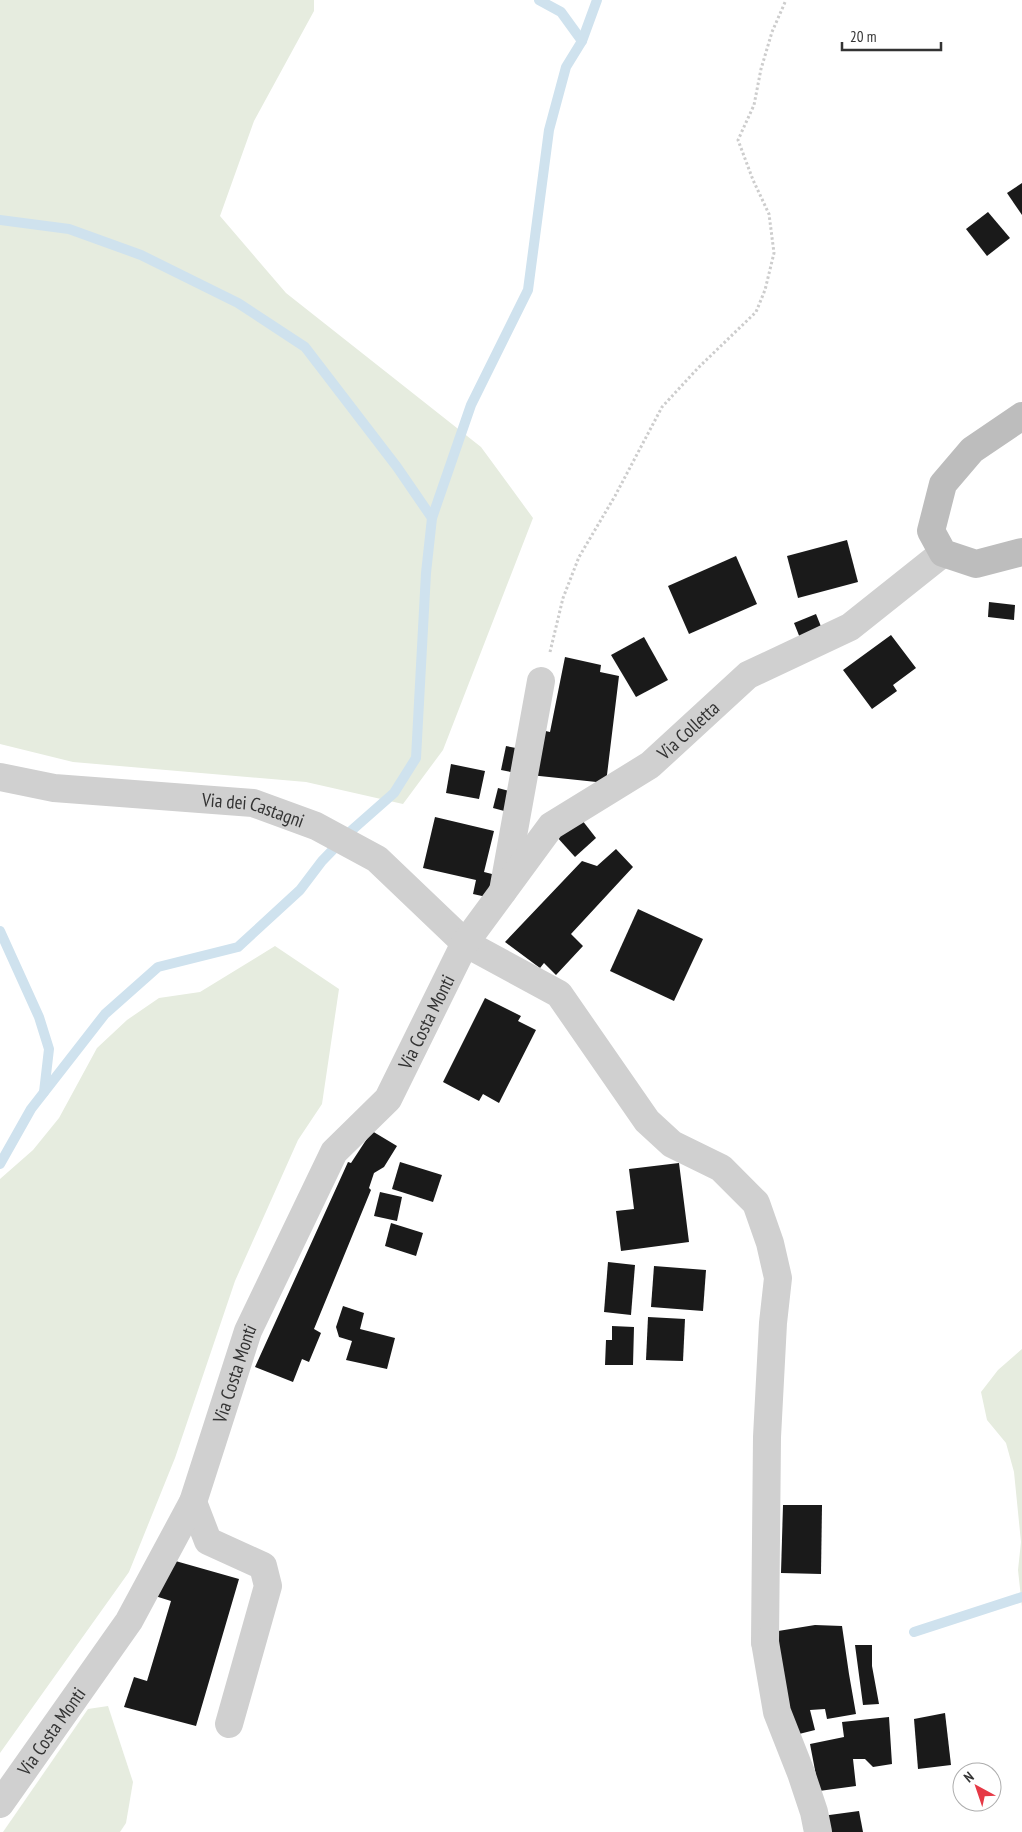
<svg xmlns="http://www.w3.org/2000/svg" width="1022" height="1832" viewBox="0 0 1022 1832" font-family="'PT Sans Narrow',sans-serif">
	<rect width="100%" height="100%" fill="#fff"/>
	<g fill="#e6ecdf">
		<polygon points="0,0 314,0 314,11 254,121 220,216 286,293 481,447 533,518 443,750 403,804 306,782 73,762 0,744"/>
		<polygon points="275,946 339,989 322,1104 298,1140 235,1281 175,1458 129,1572 0,1753 0,1179 33,1150 59,1118 97,1048 127,1020 159,998 200,992"/>
		<polygon points="1022,1349 1022,1607 1018,1570 1021,1542 1014,1472 1006,1443 987,1420 981,1392 998,1370"/>
		<polygon points="108,1706 133,1782 126,1823 120,1832 3,1832 88,1709"/>
	</g>
	<g fill="none" stroke-linecap="round" stroke-linejoin="round">
		<g stroke="#cfe2ee" stroke-width="10">
			<polyline points="539,0 561,12 582,41"/>
			<polyline points="0,220 69,229 141,255 238,303 305,347 397,467 432,518"/>
			<polyline points="0,931 39,1017 49,1049 44,1092"/>
			<polyline points="0,1164 31,1109 105,1014 158,967 238,947 300,890 322,861 352,830 394,793 416,758 426,573 432,518 471,405 528,290 549,130 566,67 582,41 597,0"/>
			<polyline points="914,1632 1022,1597"/>
		</g>
	</g>
	<g fill="#1a1a1a">
		<polygon points="1022,183 1022,215 1007,193"/>
		<polygon points="988,212 1010,238 987,256 966,229"/>
		<polygon points="847,540 858,582 798,598 787,556"/>
		<polygon points="736,556 757,604 689,634 668,586"/>
		<polygon points="989,602 1015,605 1014,620 988,617"/>
		<polygon points="816,614 822,629 800,638 794,623"/>
		<polygon points="891,635 916,668 893,685 897,691 872,709 843,670"/>
		<polygon points="644,637 668,680 636,697 611,655"/>
		<polygon points="565,657 601,665 600,672 619,676 606,783 530,775 537,729 550,732"/>
		<polygon points="506,746 521,749 516,773 501,770"/>
		<polygon points="451,764 485,771 479,799 446,793"/>
		<polygon points="498,788 513,792 508,812 493,808"/>
		<polygon points="435,817 494,831 484,872 496,875 491,898 473,894 476,880 423,868"/>
		<polygon points="582,820 596,838 575,857 556,836"/>
		<polygon points="616,849 633,867 571,934 583,946 556,975 544,963 540,968 505,942 582,861 597,866"/>
		<polygon points="638,909 703,939 674,1001 610,971"/>
		<polygon points="485,998 521,1016 518,1021 536,1030 499,1103 483,1094 479,1101 443,1082"/>
		<polygon points="372,1131 397,1146 384,1167 374,1173 369,1188 371,1190 314,1329 321,1333 309,1362 302,1359 293,1382 255,1367 348,1162 351,1163"/>
		<polygon points="400,1162 442,1175 433,1202 392,1189"/>
		<polygon points="679,1163 689,1242 621,1251 616,1211 634,1209 629,1169"/>
		<polygon points="380,1192 402,1197 397,1221 374,1216"/>
		<polygon points="391,1223 423,1233 416,1256 385,1246"/>
		<polygon points="608,1262 635,1265 631,1315 604,1312"/>
		<polygon points="654,1266 706,1270 703,1311 651,1307"/>
		<polygon points="343,1306 364,1313 360,1329 395,1338 387,1369 346,1360 352,1341 339,1337 336,1327"/>
		<polygon points="648,1317 685,1319 683,1361 646,1360"/>
		<polygon points="612,1326 634,1327 633,1365 605,1365 606,1340 612,1340"/>
		<polygon points="783,1505 822,1505 821,1574 781,1573"/>
		<polygon points="172,1560 239,1579 196,1726 124,1707 134,1677 147,1681 171,1601 155,1596"/>
		<polygon points="815,1625 842,1626 849,1674 856,1714 827,1719 825,1709 810,1710 815,1730 791,1736 772,1632"/>
		<polygon points="855,1645 872,1645 872,1666 879,1704 863,1705"/>
		<polygon points="945,1713 951,1765 918,1769 914,1719"/>
		<polygon points="889,1717 892,1764 873,1767 865,1759 853,1759 856,1786 819,1791 810,1744 844,1737 842,1722"/>
		<polygon points="859,1811 863,1832 824,1832 822,1816"/>
	</g>
	<g fill="none" stroke-linecap="round" stroke-linejoin="round">
		<polyline stroke="#cdcdcd" stroke-width="3" stroke-dasharray="2.5 2.5" stroke-linecap="butt" points="550,652 563,598 579,557 615,496 662,407 698,368 756,312 765,290 774,253 769,214 753,180 738,140 754,105 761,69 772,32 786,0"/>
		<polyline stroke="#d0d0d0" stroke-width="28" points="465,943 559,994 647,1121 672,1144 721,1168 756,1203 770,1243 778,1278 773,1323 767,1437 765,1642"/>
		<g stroke="#d0d0d0" stroke-width="28">
			<path id="s1" d="M0 777 54 788 253 803 316 826 377 859 465 943"/>
			<polyline points="503,891 541,681"/>
			<polyline points="193,1502 208,1541 263,1566 268,1586 229,1724"/>
			<polyline points="765,1642 777,1712 801,1773 814,1812 818,1832"/>
		</g>
		<path stroke="#d0d0d0" stroke-width="28" id="s2" d="M0 1804 129 1621 193 1502 248 1331 334 1152 388 1099 465 943 551 826 650 765 748 675 850 627 943 553"/>
		<polyline stroke="#bdbdbd" stroke-width="28" points="1022,416 972,450 943,484 931,531 943,553 976,564 1022,552"/>
	</g>
	<g text-anchor="middle" dominant-baseline="central" stroke-width="5" stroke-linejoin="round" paint-order="stroke">
		<g font-size="19" fill="#333" stroke="#fff">
			<text stroke="none"><textPath href="#s2" startOffset="1300">Via Colletta</textPath></text>
			<text stroke="none"><textPath href="#s1" startOffset="256">Via dei Castagni</textPath></text>
			<text stroke="none"><textPath href="#s2" startOffset="899">Via Costa Monti</textPath></text>
			<text stroke="none"><textPath href="#s2" startOffset="494">Via Costa Monti</textPath></text>
			<text stroke="none"><textPath href="#s2" startOffset="89">Via Costa Monti</textPath></text>
		</g>
	</g>
	<g transform="translate(977 1787) rotate(320)"><circle r="24" fill="#ffffff" stroke="#adadad"/>
	<path d="M0-4L9 19L0 12L-9 19Z" fill="#e63946"/>
	<text y="-8" font-size="14" font-weight="bold" text-anchor="middle" fill="#333333">N</text>
	</g>
	<path d="M842 42v8h99v-8" fill="none" stroke="#333333" stroke-width="2.5"/>
	<text x="850" y="42" font-size="15" fill="#333333" stroke="#ffffff" stroke-width="4" paint-order="stroke">20 m</text>
</svg>
